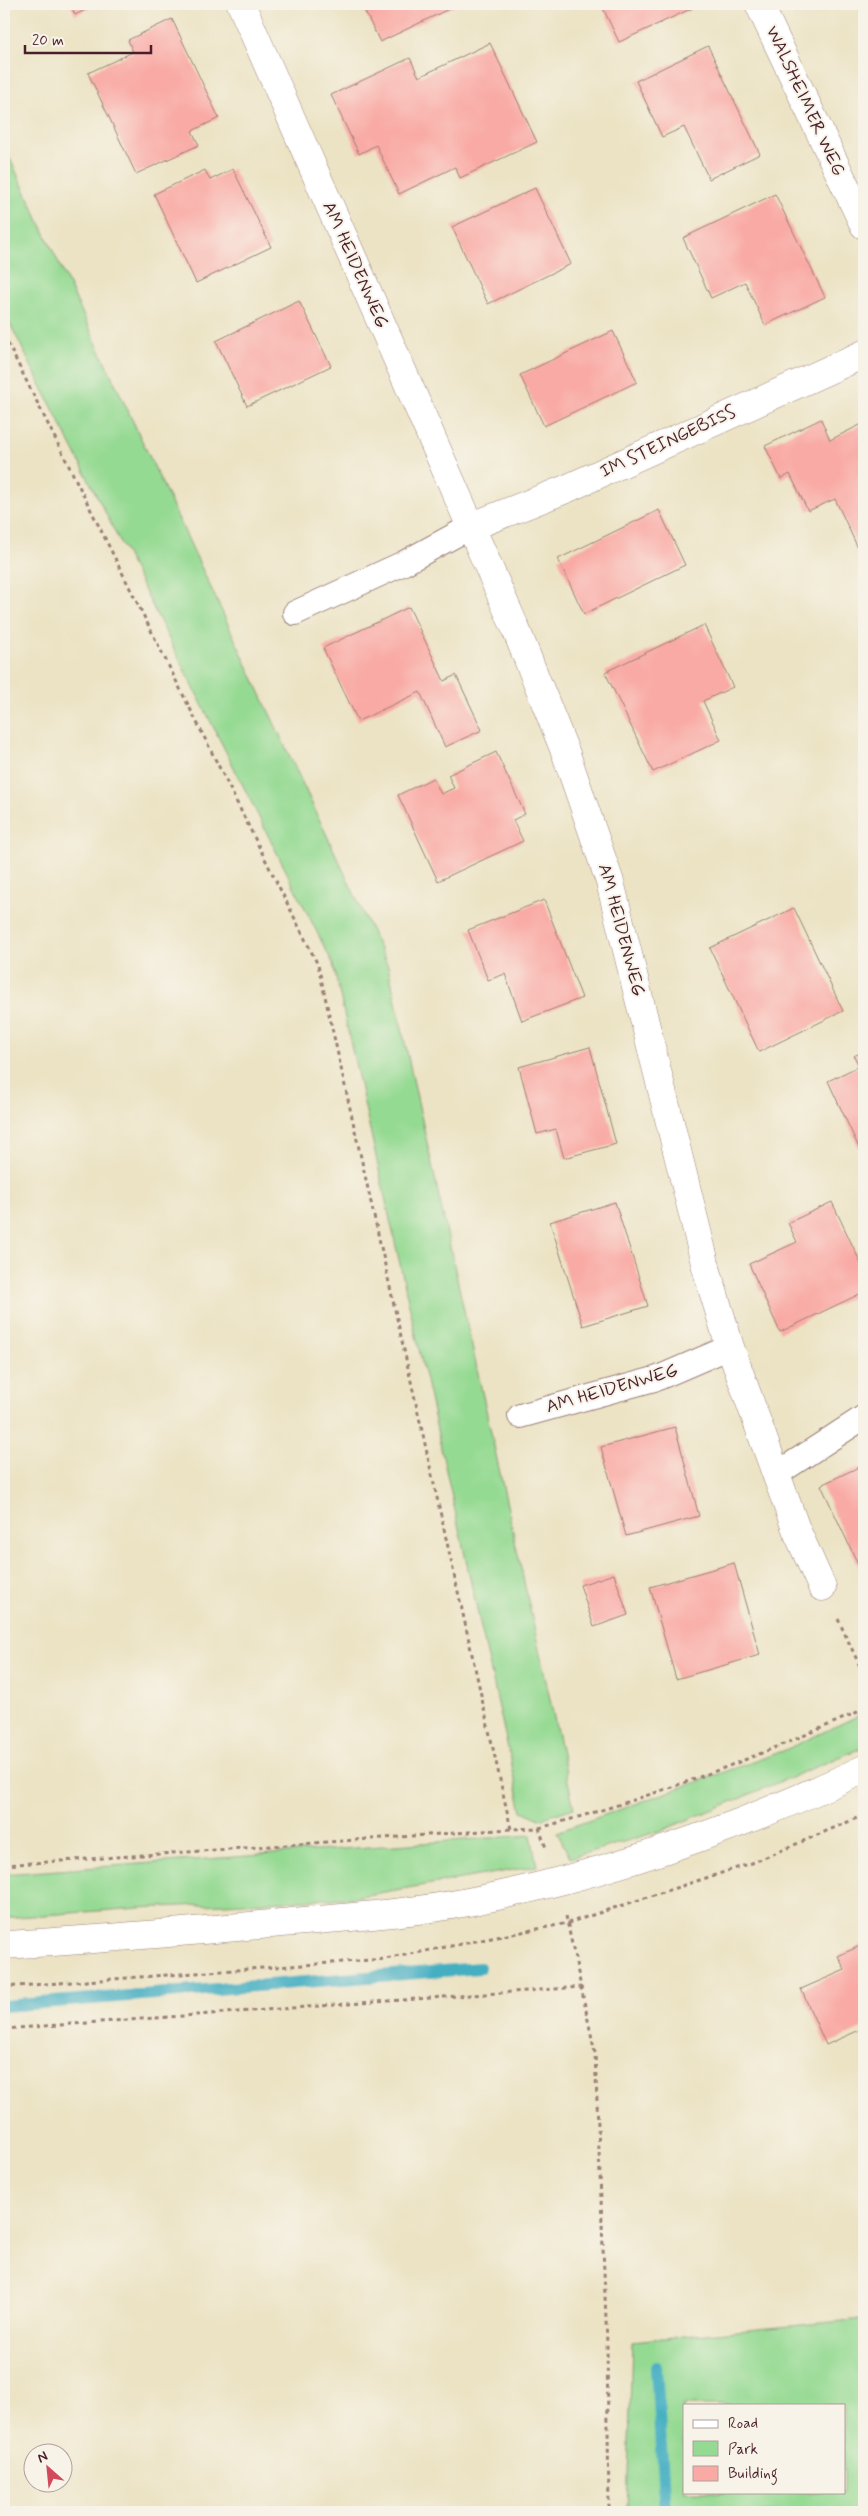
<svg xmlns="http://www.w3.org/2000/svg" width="868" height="2516" viewBox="0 0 868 2516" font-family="Mynerve,sans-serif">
	<rect width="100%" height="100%" fill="#f7f3e8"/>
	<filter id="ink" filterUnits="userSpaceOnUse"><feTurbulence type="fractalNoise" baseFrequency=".02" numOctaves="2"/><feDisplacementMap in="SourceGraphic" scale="10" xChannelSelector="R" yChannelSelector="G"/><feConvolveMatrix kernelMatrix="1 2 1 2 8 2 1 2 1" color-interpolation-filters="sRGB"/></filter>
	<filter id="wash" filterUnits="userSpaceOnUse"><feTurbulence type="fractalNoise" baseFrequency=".0096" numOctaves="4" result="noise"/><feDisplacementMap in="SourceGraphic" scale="20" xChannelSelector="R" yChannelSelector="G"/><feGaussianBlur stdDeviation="1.12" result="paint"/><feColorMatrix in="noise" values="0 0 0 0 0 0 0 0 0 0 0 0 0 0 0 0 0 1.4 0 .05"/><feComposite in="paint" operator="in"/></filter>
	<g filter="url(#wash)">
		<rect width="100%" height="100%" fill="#ece3c4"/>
		<g fill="#95da93" stroke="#707c5f" fill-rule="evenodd">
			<polygon points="4,146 388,966 574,1808 540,1819 522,1811 333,964 4,312"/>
			<polygon points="864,1713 864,1747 663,1830 570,1858 557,1832 783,1751"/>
			<polygon points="531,1835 537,1866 349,1898 139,1908 4,1918 4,1874"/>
			<path d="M864 2319V2512H627L632 2341ZM684 2405H844V2492H684Z"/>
		</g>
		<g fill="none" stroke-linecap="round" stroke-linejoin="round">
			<g stroke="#44afc2" stroke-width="12">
				<polyline points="4,2006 480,1968"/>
				<polyline points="656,2367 665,2512"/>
			</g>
		</g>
		<g id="blocks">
			<g fill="#f9aaa5">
				<polygon points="70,4 98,4 75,15"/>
				<polygon points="361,4 459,4 380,42"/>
				<polygon points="601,4 694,4 695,7 619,42"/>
				<polygon points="172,19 219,118 192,131 199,145 136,174 88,73 133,52 128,40"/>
				<polygon points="490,43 537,142 460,178 455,167 399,194 376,145 359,154 331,95 410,58 419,77"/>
				<polygon points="708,46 760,154 709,179 684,127 662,137 636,81"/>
				<polygon points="233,169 271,247 196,283 154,194 205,170 210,180"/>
				<polygon points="535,188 571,264 488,304 452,227"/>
				<polygon points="775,194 825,297 765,325 745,282 711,298 683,238"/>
				<polygon points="299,301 331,366 247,406 216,341"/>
				<polygon points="613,331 637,382 544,426 520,375"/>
				<polygon points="821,419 830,440 864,423 864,561 835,499 808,511 790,474 781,479 765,446"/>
				<polygon points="659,510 685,565 584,614 558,559"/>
				<polygon points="409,607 444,681 456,675 482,730 445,747 420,692 358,721 323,648"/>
				<polygon points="704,625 733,687 703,701 721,740 653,772 605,672"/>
				<polygon points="496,752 525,814 513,820 523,841 438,881 398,795 433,778 441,794 454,788 448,775"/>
				<polygon points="544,900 582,998 522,1021 505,974 488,980 468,930"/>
				<polygon points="794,908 843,1011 759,1052 710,948"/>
				<polygon points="590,1047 616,1144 564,1158 556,1129 537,1134 519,1067"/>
				<polygon points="864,1051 864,1148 860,1150 828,1081 859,1066 854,1056"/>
				<polygon points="615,1202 648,1306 583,1326 550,1222"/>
				<polygon points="832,1202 864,1270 864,1292 780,1332 749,1264 797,1242 788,1223"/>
				<polygon points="675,1427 699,1516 626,1536 601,1447"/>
				<polygon points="859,1467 864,1479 864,1577 821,1485"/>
				<polygon points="734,1563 760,1655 676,1679 650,1587"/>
				<polygon points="614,1574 628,1615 594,1627 580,1585"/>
				<polygon points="864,1944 864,2028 826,2045 801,1989 845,1970 838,1956"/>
			</g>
		</g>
	</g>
	<g filter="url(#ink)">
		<use href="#blocks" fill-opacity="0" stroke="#9b8178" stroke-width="1"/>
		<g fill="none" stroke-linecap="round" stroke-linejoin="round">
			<defs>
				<g id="lane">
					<polyline points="295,613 404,563 470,527"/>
					<polyline points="520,1416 658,1378 730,1347"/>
					<polyline points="775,1475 864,1417"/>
				</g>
				<g id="street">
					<polyline points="241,4 515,627 566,754 610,882 707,1271 730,1347 796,1529 822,1587"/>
					<polyline points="759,4 864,225"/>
					<polyline points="470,527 566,489 864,354"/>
				</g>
				<path id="secondary" d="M4 1945C100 1940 196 1931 292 1922 352 1917 414 1913 473 1901 609 1874 739 1828 864 1769"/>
			</defs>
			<use href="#lane" stroke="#9b8178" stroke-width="26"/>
			<use href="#street" stroke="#9b8178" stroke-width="29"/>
			<use href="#secondary" stroke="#9b8178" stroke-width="29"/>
			<g stroke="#9b8178" stroke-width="3" stroke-dasharray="4 4" stroke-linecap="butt">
				<polyline points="4,336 318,965 511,1829"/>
				<polyline points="838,1619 864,1675"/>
				<path d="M539 1828C651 1798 759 1757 864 1709"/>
				<polyline points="4,1865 511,1829 539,1828 546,1848"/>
				<polyline points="566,1916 595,2053 607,2344 609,2512"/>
				<polyline points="4,1987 385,1959 568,1923 752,1863 864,1815"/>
				<polyline points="4,2029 581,1987"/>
			</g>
			<use href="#lane" stroke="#fff" stroke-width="24"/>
			<use href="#street" stroke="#fff" stroke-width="28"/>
			<use href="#secondary" stroke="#fff" stroke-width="28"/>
		</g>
	</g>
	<g text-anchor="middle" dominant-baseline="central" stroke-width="4" stroke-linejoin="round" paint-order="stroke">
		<g font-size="18" fill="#4a1f2b" stroke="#f7f3e8">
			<text transform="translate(805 101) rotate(65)">WALSHEIMER WEG</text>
			<text transform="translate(355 265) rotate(66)">AM HEIDENWEG</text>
			<text transform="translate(668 442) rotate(-25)">IM STEINGEBISS</text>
			<text transform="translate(621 930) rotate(75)">AM HEIDENWEG</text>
			<text transform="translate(612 1389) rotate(-16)">AM HEIDENWEG</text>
		</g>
	</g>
	<rect width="868" height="2516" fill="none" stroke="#f7f3e8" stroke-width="20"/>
	<rect x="683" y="2404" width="162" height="90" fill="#f7f3e8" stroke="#b29e9c"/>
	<rect x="693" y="2420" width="25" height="8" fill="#ffffff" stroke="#b29e9c"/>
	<text x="728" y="2428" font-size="15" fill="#4a1f2b">Road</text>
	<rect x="693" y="2441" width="25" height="15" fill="#95da93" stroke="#b29e9c"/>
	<text x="728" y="2454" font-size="15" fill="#4a1f2b">Park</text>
	<rect x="693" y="2466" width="25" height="15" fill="#f9aaa5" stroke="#b29e9c"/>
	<text x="728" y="2478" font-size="15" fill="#4a1f2b">Building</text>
	<g transform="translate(48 2468) rotate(333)"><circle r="24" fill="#f7f3e8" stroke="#b29e9c"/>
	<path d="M0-4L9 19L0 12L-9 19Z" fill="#d1495b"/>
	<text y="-8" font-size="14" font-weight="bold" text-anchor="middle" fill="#4a1f2b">N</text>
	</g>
	<path d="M25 45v8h126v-8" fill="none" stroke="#4a1f2b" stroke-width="2.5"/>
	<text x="32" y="45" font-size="15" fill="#4a1f2b" stroke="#f7f3e8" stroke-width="4" paint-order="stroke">20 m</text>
</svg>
